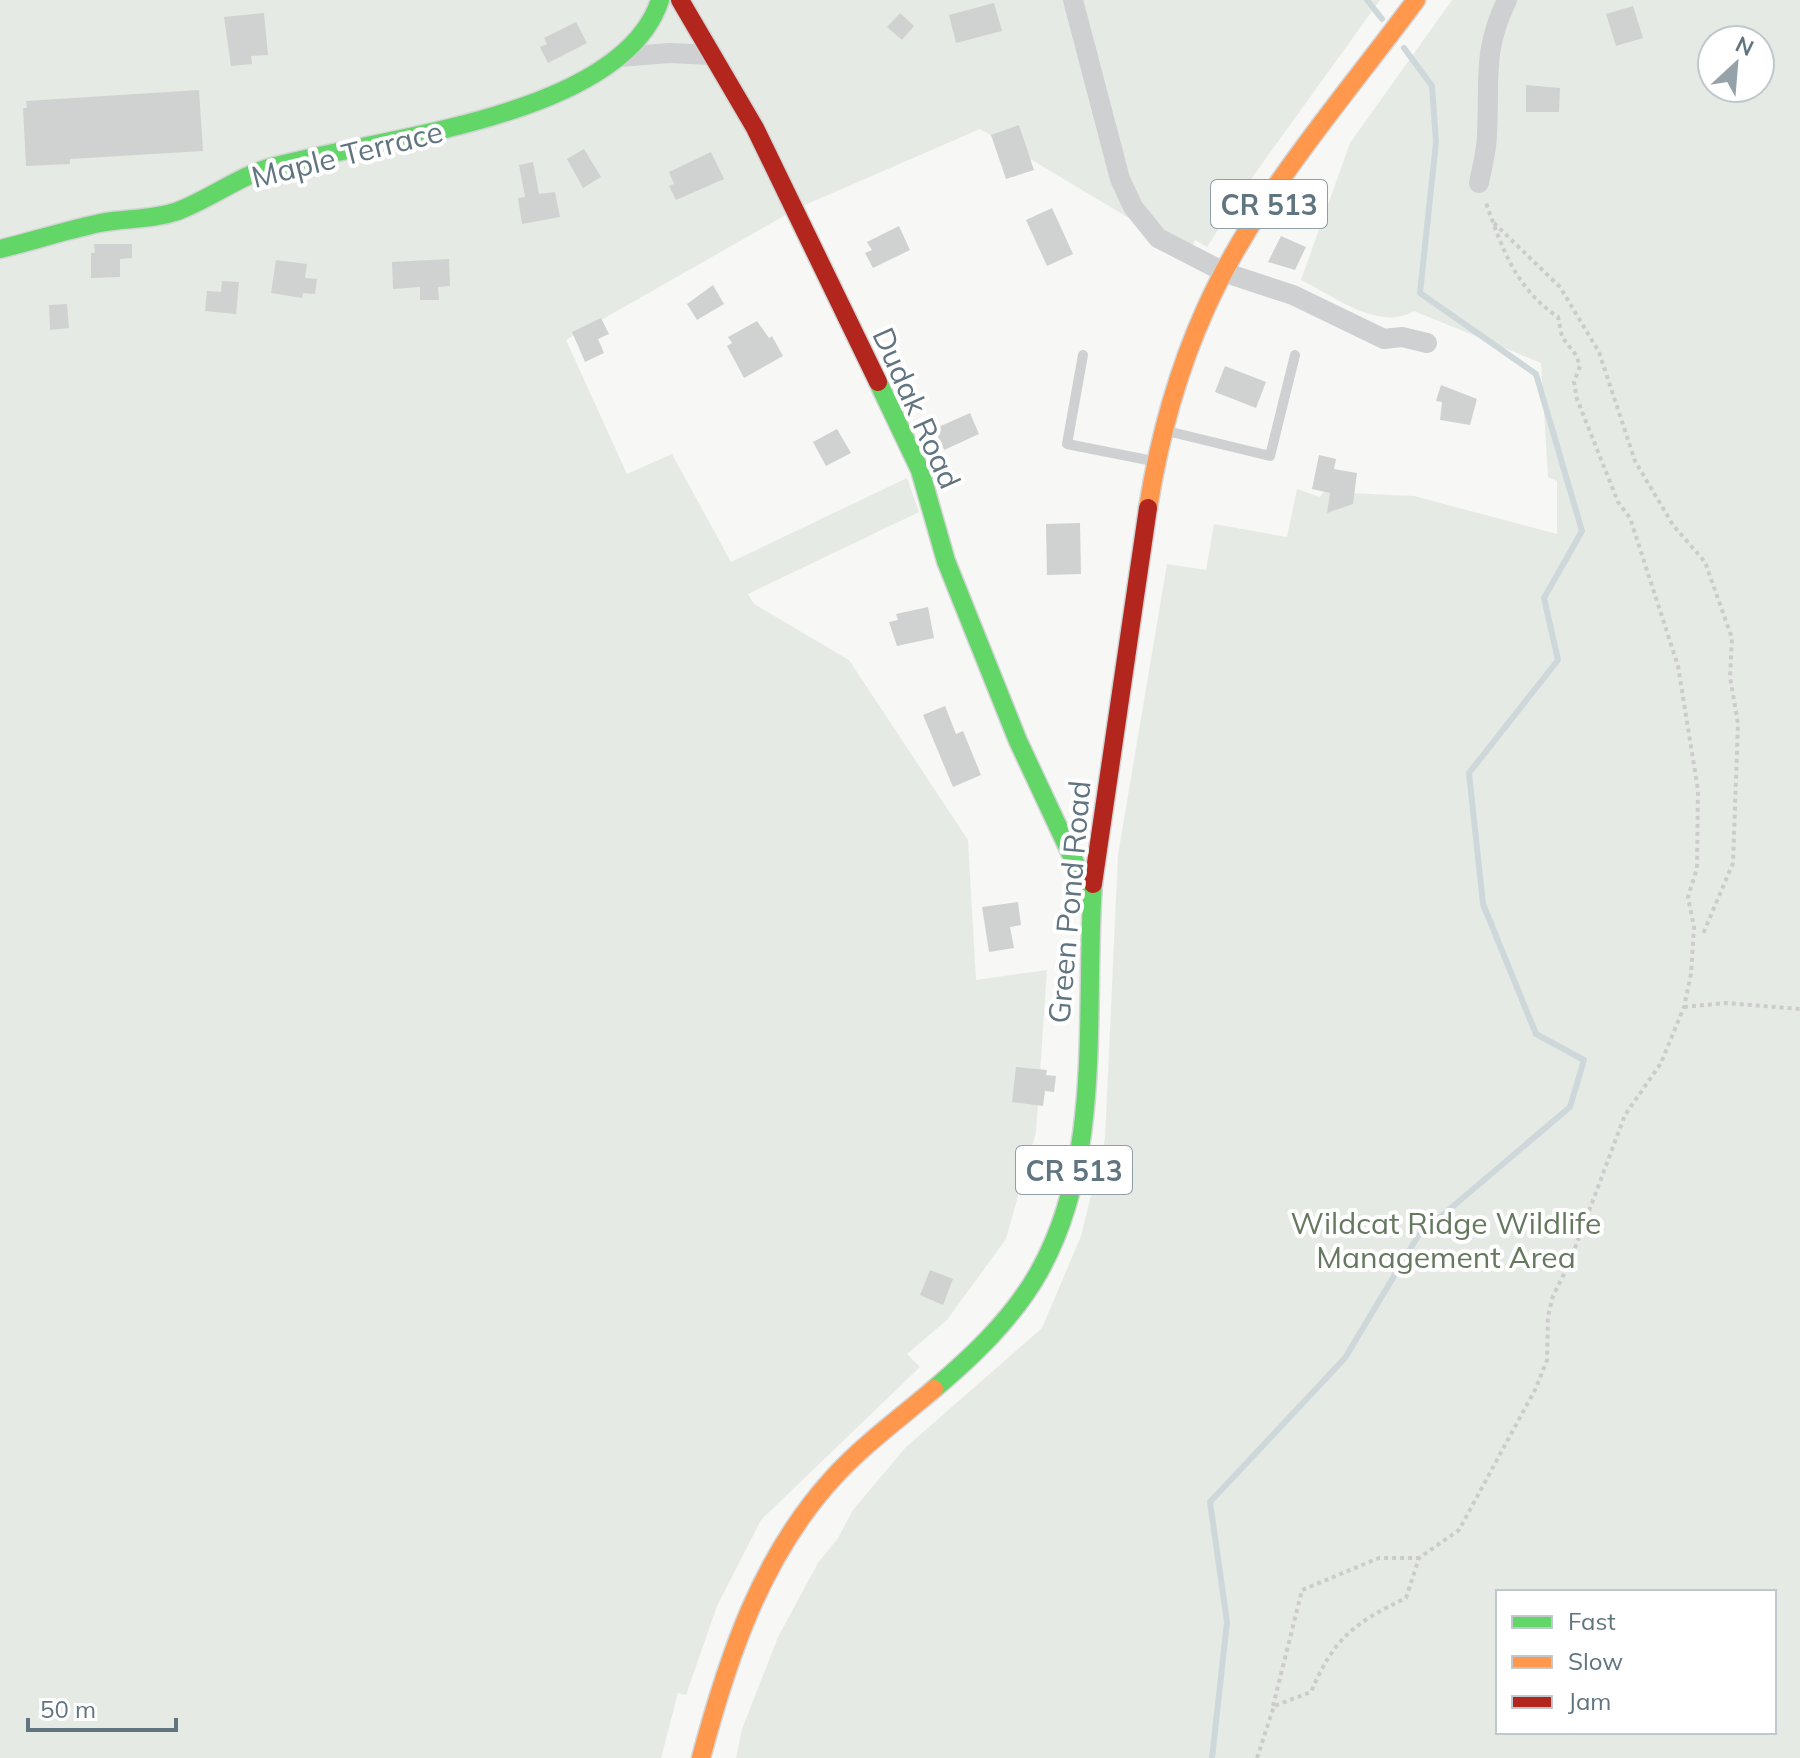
<svg xmlns="http://www.w3.org/2000/svg" width="1800" height="1758" viewBox="0 0 1800 1758" font-family="Mulish,sans-serif">
	<rect width="100%" height="100%" fill="#f7f7f6"/>
	<g fill="#e6eae4" fill-rule="evenodd">
		<polygon points="0,0 1380,0 1254,175 1207,247 1195,240 1189,254 980,129 798,208 566,340 627,474 672,454 731,562 907,478 919,512 748,594 754,604 849,660 968,840 976,980 1047,970 1036,1132 1006,1239 947,1320 907,1354 920,1367 761,1520 717,1606 686,1695 678,1693 661,1758 0,1758"/>
		<path d="M1452 0H1800V1758H736L742 1729 778 1637 818 1563 838 1538 853 1510 906 1447 1042 1328 1081 1236 1105 1139 1118 855 1167 564 1206 570 1214 524 1287 537 1297 489 1320 497 1324 492 1414 496 1557 534V481L1548 477 1541 363 1414 311C1379 332 1334 296 1301 280L1350 143ZM1712 40H1760V88H1712ZM1498 1592H1774V1732H1498Z"/>
	</g>
	<g fill="none" stroke-linecap="round" stroke-linejoin="round">
		<g stroke="#ced8da" stroke-width="6">
			<polyline points="1367,0 1382,19"/>
			<polyline points="1212,1758 1227,1622 1210,1502 1345,1358 1418,1236 1570,1107 1584,1060 1536,1034 1483,904 1469,773 1558,660 1544,598 1582,531 1536,374 1420,293 1436,142 1432,86 1404,48"/>
		</g>
	</g>
	<g fill="#d0d2d2">
		<polygon points="994,3 1002,31 956,43 949,15"/>
		<polygon points="1633,6 1643,38 1616,46 1606,14"/>
		<polygon points="264,13 268,55 251,56 252,64 231,66 224,17"/>
		<polygon points="900,13 914,26 902,40 887,27"/>
		<polygon points="576,22 587,43 548,63 540,47 547,44 544,38"/>
		<polygon points="1526,85 1560,88 1559,112 1526,112"/>
		<polygon points="199,90 203,151 70,159 70,164 26,166 23,108 27,108 26,101"/>
		<polygon points="1019,125 1034,170 1006,179 991,135"/>
		<polygon points="584,149 601,177 583,188 567,159"/>
		<polygon points="711,152 724,179 676,200 669,186 674,184 669,172"/>
		<polygon points="533,162 539,194 555,192 560,217 522,224 518,198 525,197 519,165"/>
		<polygon points="1052,208 1073,254 1047,266 1026,220"/>
		<polygon points="899,226 910,250 873,268 865,253 872,250 867,242"/>
		<polygon points="1281,236 1306,247 1295,270 1268,262"/>
		<polygon points="94,244 132,244 132,258 120,259 120,277 91,278 91,253 95,253"/>
		<polygon points="449,259 450,286 438,287 439,300 420,300 420,287 393,289 392,262"/>
		<polygon points="276,260 307,264 305,278 317,279 315,294 303,293 302,298 271,293"/>
		<polygon points="222,281 239,282 236,314 205,311 207,291 221,292"/>
		<polygon points="713,285 724,304 697,320 687,304"/>
		<polygon points="67,304 69,328 50,330 49,305"/>
		<polygon points="601,318 609,334 598,339 604,353 585,362 572,332"/>
		<polygon points="757,321 769,338 772,336 783,356 744,378 727,346 732,343 728,337"/>
		<polygon points="1225,366 1266,382 1256,408 1215,392"/>
		<polygon points="1441,385 1477,399 1470,425 1440,420 1442,402 1436,401"/>
		<polygon points="970,413 979,434 944,450 934,429"/>
		<polygon points="837,429 851,453 826,466 813,442"/>
		<polygon points="1319,455 1336,459 1334,469 1357,473 1353,504 1327,513 1330,493 1312,489"/>
		<polygon points="1080,523 1081,574 1047,575 1046,524"/>
		<polygon points="928,607 934,638 897,646 889,622 898,620 896,614"/>
		<polygon points="945,706 956,734 963,731 981,775 953,787 923,715"/>
		<polygon points="1018,902 1021,925 1010,927 1014,948 989,952 982,907"/>
		<polygon points="1016,1067 1047,1070 1046,1075 1056,1076 1054,1092 1045,1091 1043,1106 1012,1102"/>
		<polygon points="930,1270 953,1279 943,1305 920,1295"/>
	</g>
	<g fill="none" stroke-linecap="round" stroke-linejoin="round">
		<defs>
			<g id="fast">
				<path d="M0 249C33 241 67 230 100 223 127 218 152 220 178 211 210 199 239 176 272 167 376 138 622 118 660 0"/>
				<polyline points="878,382 920,470 946,561 1018,741 1091,897"/>
				<path d="M934 1389C974 1355 1013 1318 1039 1272 1104 1156 1084 1011 1093 884"/>
			</g>
			<g id="slow">
				<path d="M1148 508C1159 439 1177 372 1206 308 1257 195 1343 99 1416 0"/>
				<path d="M701 1758C728 1657 761 1557 833 1478 863 1445 900 1418 934 1389"/>
			</g>
			<g id="jam">
				<polyline points="680,0 755,128 878,382"/>
				<polyline points="1093,884 1148,508"/>
			</g>
		</defs>
		<use href="#fast" stroke="#d3d5d5" stroke-width="21"/>
		<use href="#slow" stroke="#d3d5d5" stroke-width="21"/>
		<use href="#jam" stroke="#d3d5d5" stroke-width="21"/>
		<g stroke="#cccccd" stroke-width="4" stroke-dasharray="4 4" stroke-linecap="butt">
			<polyline points="1494,223 1560,287 1599,352 1635,461 1673,525 1705,562 1732,638 1730,677 1738,724 1733,863 1703,934"/>
			<polyline points="1684,1007 1726,1003 1800,1009"/>
			<polyline points="1273,1706 1302,1590 1379,1558 1419,1558"/>
			<path d="M1257 1758 1274 1706 1311 1692C1334 1638 1354 1623 1406 1598L1419 1558 1459 1530 1536 1388 1547 1360 1548 1316 1553 1296 1569 1264 1625 1115 1661 1063 1684 1007 1691 974 1694 927 1688 897 1697 868 1698 790 1678 666 1630 518 1618 502 1577 399 1574 382 1580 366 1576 355 1562 337 1558 317C1515 288 1502 248 1485 200"/>
		</g>
		<g stroke="#ced0d1" stroke-width="10">
			<polyline points="1083,355 1067,444 1153,461"/>
			<polyline points="1167,431 1270,456 1295,355"/>
		</g>
		<g stroke="#ced0d1" stroke-width="20">
			<polyline points="1073,0 1120,179 1133,207 1158,238 1226,273 1293,295 1384,339 1402,337 1427,343"/>
			<polyline points="619,57 670,53 710,55"/>
			<path d="M1479 183C1482 167 1487 150 1487 134 1490 79 1482 52 1507 0"/>
		</g>
		<use href="#fast" stroke="#63d668" stroke-width="18"/>
		<use href="#slow" stroke="#ff974d" stroke-width="18"/>
		<use href="#jam" stroke="#b3261e" stroke-width="18"/>
	</g>
	<g text-anchor="middle" dominant-baseline="central" stroke-width="8" stroke-linejoin="round" paint-order="stroke">
		<g fill="#fff" stroke="#909ea7" stroke-width="2">
			<rect x="1211" y="180" width="116" height="48" rx="6"/>
			<rect x="1016" y="1146" width="116" height="48" rx="6"/>
		</g>
		<g font-size="28" font-weight="bold" fill="#617581">
			<text x="1269" y="204">CR 513</text>
			<text x="1074" y="1170">CR 513</text>
		</g>
		<g font-size="30" fill="#617581" stroke="#fff">
			<text transform="translate(347 154) rotate(-14)">Maple Terrace</text>
			<text transform="translate(917 408) rotate(66)">Dudak Road</text>
			<text transform="translate(1069 902) rotate(-85)">Green Pond Road</text>
		</g>
		<g font-size="30" fill="#667960" stroke="#fff">
			<text x="1446" y="1223">Wildcat Ridge Wildlife<tspan x="1446" dy="34">Management Area</tspan></text>
		</g>
	</g>
	<rect x="1496" y="1590" width="280" height="144" fill="#ffffff" stroke="#c0c8cd" stroke-width="2"/>
	<rect x="1512" y="1616" width="40" height="12" fill="#63d668" stroke="#c0c8cd" stroke-width="2"/>
	<text x="1568" y="1630" font-size="24" fill="#617581">Fast</text>
	<rect x="1512" y="1656" width="40" height="12" fill="#ff974d" stroke="#c0c8cd" stroke-width="2"/>
	<text x="1568" y="1670" font-size="24" fill="#617581">Slow</text>
	<rect x="1512" y="1696" width="40" height="12" fill="#b3261e" stroke="#c0c8cd" stroke-width="2"/>
	<text x="1568" y="1710" font-size="24" fill="#617581">Jam</text>
	<g transform="translate(1736 64) rotate(26)"><circle r="38" fill="#ffffff" stroke="#c0c8cd" stroke-width="2"/>
	<path d="M0-6L14 30L0 20L-14 30Z" fill="#96a2aa"/>
	<text y="-12" font-size="22" font-weight="bold" text-anchor="middle" fill="#617581">N</text>
	</g>
	<path d="M28 1718v12h148v-12" fill="none" stroke="#617581" stroke-width="4"/>
	<text x="40" y="1718" font-size="24" fill="#617581" stroke="#ffffff" stroke-width="6" paint-order="stroke">50 m</text>
</svg>
